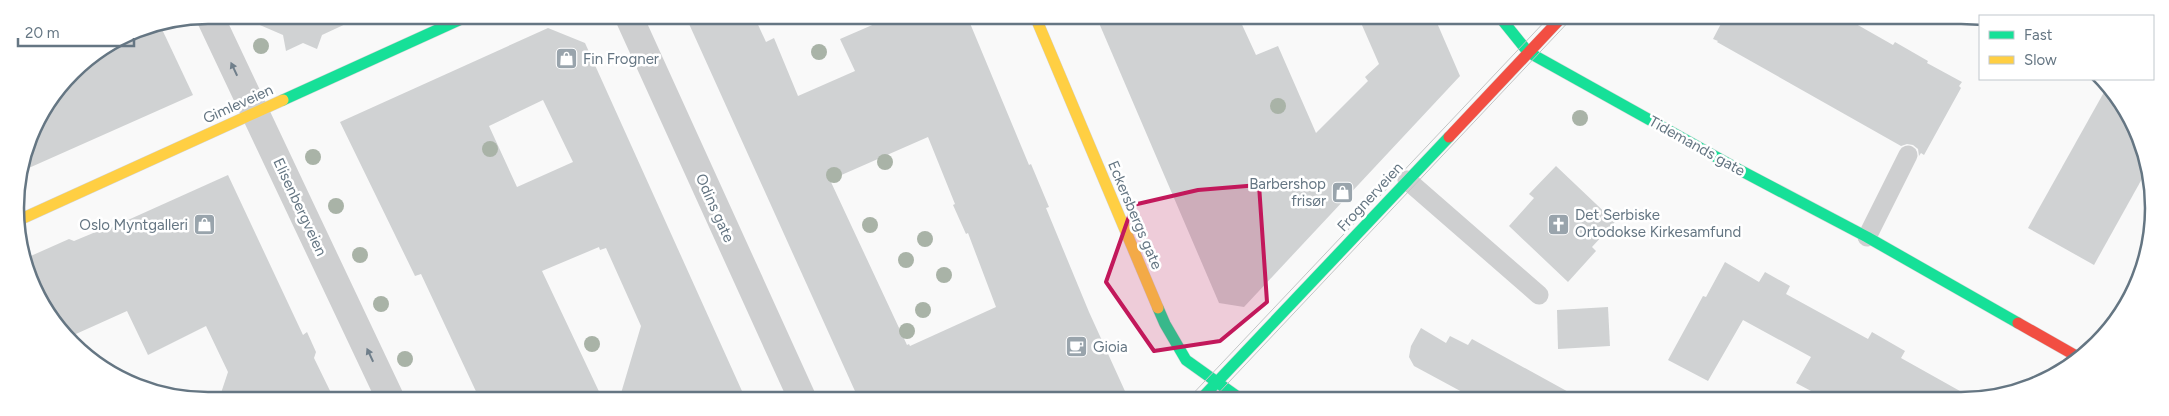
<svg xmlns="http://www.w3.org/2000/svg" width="2169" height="416" viewBox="0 0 2169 416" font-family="Figtree,sans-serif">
	<rect width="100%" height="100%" fill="#f9f9f9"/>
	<g fill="#d0d2d3" fill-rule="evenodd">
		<polygon points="237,15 365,15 322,35 317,49 303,43 286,51 283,35"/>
		<path d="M685 15 754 16 766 42 774 38 798 96 855 71 840 39 893 16H967L1029 165 1031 164 1049 207 1046 208 1089 312 1129 400H859ZM928 137 955 204 953 205 966 234 968 233 996 307 910 346 909 344 907 345 830 180Z"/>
		<polygon points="1096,16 1238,16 1256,55 1278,46 1316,133 1368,81 1365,77 1379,64 1358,16 1434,16 1460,76 1244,307 1219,303"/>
		<polygon points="1725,16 1842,16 1893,45 1895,42 1928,61 1927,63 1962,82 1959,86 1961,88 1924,155 1921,153 1919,156 1918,149 1913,145 1907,144 1901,146 1717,42 1718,41 1713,39"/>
		<polygon points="160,25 193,95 22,171 35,123 72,71 134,30"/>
		<path d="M548 28 585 43 746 400H619L641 326 606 248 600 250 599 247 542 271 603 400H480L421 274 415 276 340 122ZM543 100 573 162 517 187 489 126Z"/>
		<polygon points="2108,85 2114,90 2147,158 2148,168 2094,265 2028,228"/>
		<polygon points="1556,166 1615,222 1592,247 1596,251 1568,282 1509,226 1534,198 1529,194"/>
		<polygon points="228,175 303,335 307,332 316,352 314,358 334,399 219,399 228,372 206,326 148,355 127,311 67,338 65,334 62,334 25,270 24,259 69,239 74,241 98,231 99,233"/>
		<polygon points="1725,262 1759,282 1765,272 1790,286 1786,294 1868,339 1872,332 1905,351 1901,358 1976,400 1828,400 1796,383 1811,357 1743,320 1708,381 1668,360 1703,296 1706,297"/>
		<polygon points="1608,307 1610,346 1558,349 1557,310"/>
		<polygon points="1421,328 1446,343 1450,336 1468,345 1472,339 1583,400 1477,400 1414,366 1409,357 1411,346"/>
	</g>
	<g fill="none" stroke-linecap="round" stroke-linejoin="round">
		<defs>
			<g id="fast">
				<polyline points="1499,16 1528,52 1736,168 1867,237 2018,323"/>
				<polyline points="283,100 470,15"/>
				<polyline points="1158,308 1165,324 1186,360 1242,400"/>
				<polyline points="1200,400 1449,137"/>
			</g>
			<g id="slow">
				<polyline points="1035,16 1158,308"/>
				<polyline points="19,220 283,100"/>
			</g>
			<g id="jam">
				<polyline points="1449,137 1563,16"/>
				<polyline points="2018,323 2078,357"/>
			</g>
		</defs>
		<use href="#fast" stroke="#d5d6d7" stroke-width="12"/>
		<use href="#slow" stroke="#d5d6d7" stroke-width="12"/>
		<use href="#jam" stroke="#d5d6d7" stroke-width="12"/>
		<g stroke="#cecfd0" stroke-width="19">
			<polyline points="1407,180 1539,295"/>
			<polyline points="1867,237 1908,155"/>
		</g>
		<g stroke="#cecfd0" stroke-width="28">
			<polyline points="209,15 391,400"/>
			<polyline points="628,15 803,400"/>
		</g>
		<use href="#fast" stroke="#16e098" stroke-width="11"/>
		<use href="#slow" stroke="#ffcf43" stroke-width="11"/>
		<use href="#jam" stroke="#f24e42" stroke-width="11"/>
		<g stroke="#c3c5c6" stroke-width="1">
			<polyline points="1187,400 1550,16"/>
			<polyline points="1212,400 1574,16"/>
		</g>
	</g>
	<g fill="#a9b3a7">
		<circle cx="261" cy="46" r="8"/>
		<circle cx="819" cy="52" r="8"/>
		<circle cx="1278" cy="106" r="8"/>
		<circle cx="1580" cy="118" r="8"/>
		<circle cx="490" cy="149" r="8"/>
		<circle cx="313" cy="157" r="8"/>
		<circle cx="885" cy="162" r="8"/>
		<circle cx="834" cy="175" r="8"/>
		<circle cx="336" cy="206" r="8"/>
		<circle cx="870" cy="225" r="8"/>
		<circle cx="925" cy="239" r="8"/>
		<circle cx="360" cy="255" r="8"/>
		<circle cx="906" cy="260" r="8"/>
		<circle cx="944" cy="275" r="8"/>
		<circle cx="381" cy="304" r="8"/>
		<circle cx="923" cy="310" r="8"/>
		<circle cx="907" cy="331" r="8"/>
		<circle cx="592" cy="344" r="8"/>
		<circle cx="405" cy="359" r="8"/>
	</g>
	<defs><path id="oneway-solid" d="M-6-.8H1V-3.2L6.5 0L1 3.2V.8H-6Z" transform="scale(1.25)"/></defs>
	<g fill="#707f8b">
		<use href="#oneway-solid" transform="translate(234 69) rotate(-115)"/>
		<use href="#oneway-solid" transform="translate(370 355) rotate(-115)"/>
	</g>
	<path fill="#c2185b" fill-opacity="0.2" stroke="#c2185b" stroke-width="4" stroke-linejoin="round" d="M1259 185 1267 302 1220 341 1154 351 1106 282 1133 205 1198 190Z"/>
	<defs>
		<symbol id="shop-square" viewBox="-11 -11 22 22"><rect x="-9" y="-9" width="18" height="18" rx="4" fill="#99a4ac" stroke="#fff"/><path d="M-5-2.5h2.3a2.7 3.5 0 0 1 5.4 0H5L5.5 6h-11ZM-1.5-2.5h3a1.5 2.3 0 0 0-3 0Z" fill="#fff"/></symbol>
		<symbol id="church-square" viewBox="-11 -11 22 22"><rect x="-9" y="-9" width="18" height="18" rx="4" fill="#99a4ac" stroke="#fff"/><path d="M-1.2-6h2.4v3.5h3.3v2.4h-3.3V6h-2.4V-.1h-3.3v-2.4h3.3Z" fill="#fff"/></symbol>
		<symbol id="cafe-square" viewBox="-11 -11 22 22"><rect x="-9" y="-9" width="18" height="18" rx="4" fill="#99a4ac" stroke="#fff"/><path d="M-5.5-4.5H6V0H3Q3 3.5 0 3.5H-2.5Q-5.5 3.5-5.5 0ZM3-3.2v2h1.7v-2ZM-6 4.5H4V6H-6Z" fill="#fff"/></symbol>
	</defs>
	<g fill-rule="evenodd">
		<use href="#shop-square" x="554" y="46" width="25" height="25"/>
		<use href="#shop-square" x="1330" y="180" width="25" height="25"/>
		<use href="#church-square" x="1546" y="212" width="25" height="25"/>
		<use href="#shop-square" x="192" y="212" width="25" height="25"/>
		<use href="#cafe-square" x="1064" y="334" width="25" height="25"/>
	</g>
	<g text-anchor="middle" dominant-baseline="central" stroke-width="5" stroke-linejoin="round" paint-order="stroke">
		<g font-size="15" fill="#657683" stroke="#fff" text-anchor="start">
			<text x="583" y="59">Fin Frogner</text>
			<text x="1326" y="184" text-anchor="end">Barbershop<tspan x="1326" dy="17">frisør</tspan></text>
			<text x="1575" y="215">Det Serbiske<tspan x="1575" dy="17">Ortodokse Kirkesamfund</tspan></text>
			<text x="188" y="225" text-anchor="end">Oslo Myntgalleri</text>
			<text x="1093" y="347">Gioia</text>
		</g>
		<g font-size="15" fill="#657683" stroke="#fff">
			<text transform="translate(238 104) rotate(-24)">Gimleveien</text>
			<text transform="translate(1697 146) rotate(29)">Tidemands gate</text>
			<text transform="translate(1370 197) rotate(-47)">Frognerveien</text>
			<text transform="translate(300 207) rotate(65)">Elisenbergveien</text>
			<text transform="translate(715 208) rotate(66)">Odins gate</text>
			<text transform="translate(1135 215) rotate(67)">Eckersbergs gate</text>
		</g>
	</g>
	<path d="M0 0H2169V416H0ZM208 24H1961A184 184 0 0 1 2145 208V208A184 184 0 0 1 1961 392H208A184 184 0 0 1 24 208V208A184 184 0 0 1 208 24Z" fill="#fff" fill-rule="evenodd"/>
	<path fill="none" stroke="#657683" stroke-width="2.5" d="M208 24H1961A184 184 0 0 1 2145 208V208A184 184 0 0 1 1961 392H208A184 184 0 0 1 24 208V208A184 184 0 0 1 208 24Z"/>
	<rect x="1979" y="15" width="175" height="65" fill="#ffffff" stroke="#c1c8cd"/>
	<rect x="1989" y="31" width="25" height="8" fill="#16e098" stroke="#c1c8cd"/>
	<text x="2024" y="40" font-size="15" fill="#657683">Fast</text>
	<rect x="1989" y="56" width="25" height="8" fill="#ffcf43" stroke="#c1c8cd"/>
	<text x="2024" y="65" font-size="15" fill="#657683">Slow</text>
	<path d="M18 38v8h116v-8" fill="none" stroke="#657683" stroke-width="2.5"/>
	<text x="25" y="38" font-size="15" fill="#657683" stroke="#ffffff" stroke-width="4" paint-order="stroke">20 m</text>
</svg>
